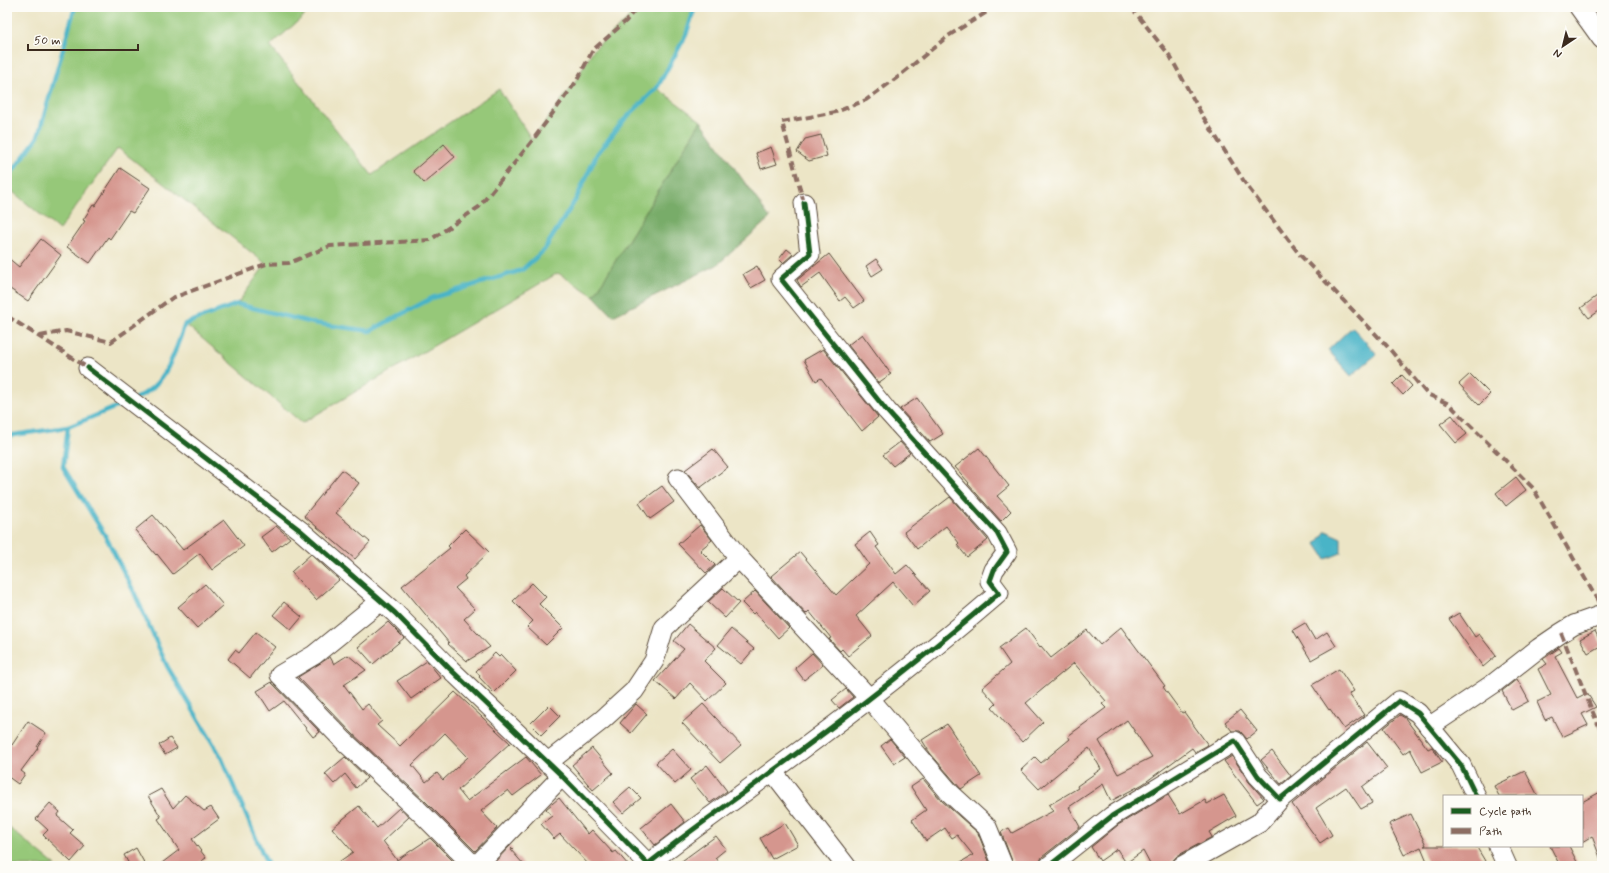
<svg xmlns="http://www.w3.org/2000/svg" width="1609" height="873" viewBox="0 0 1609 873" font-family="Mynerve,sans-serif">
	<rect width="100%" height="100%" fill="#fdfcf7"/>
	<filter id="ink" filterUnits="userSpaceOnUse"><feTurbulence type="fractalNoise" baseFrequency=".025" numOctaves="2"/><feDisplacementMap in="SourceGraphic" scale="8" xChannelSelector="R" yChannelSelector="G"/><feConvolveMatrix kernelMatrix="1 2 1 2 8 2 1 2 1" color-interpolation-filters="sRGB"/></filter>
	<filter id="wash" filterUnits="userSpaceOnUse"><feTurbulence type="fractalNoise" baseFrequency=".012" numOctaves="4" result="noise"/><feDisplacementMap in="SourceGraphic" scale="16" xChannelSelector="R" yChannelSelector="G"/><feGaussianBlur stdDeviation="0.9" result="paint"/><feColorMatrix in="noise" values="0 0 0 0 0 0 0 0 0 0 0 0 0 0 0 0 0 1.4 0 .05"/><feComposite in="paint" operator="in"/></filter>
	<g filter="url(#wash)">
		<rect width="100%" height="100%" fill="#ece5c6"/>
		<g fill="#96c879" stroke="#68794c">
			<polygon points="75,7 314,7 270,46 372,175 499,89 532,140 575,82 593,50 626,21 637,7 695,7 686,35 657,88 701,121 594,296 558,273 302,423 185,324 237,304 266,264 118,148 59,230 7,187 7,179 38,137"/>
			<polygon points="7,826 56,866 7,866"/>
		</g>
		<polygon fill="#78ac69" stroke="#5a6b44" points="701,121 770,218 717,265 613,316 594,296"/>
		<g fill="#49b4c7" stroke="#426f72">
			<polygon points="1352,327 1377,354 1351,376 1328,350"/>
			<polygon points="1326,531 1341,538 1341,553 1326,559 1316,544"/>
		</g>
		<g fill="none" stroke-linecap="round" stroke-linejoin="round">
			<g stroke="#49b4c7" stroke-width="4.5">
				<polyline points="7,179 38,137 75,7"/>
				<path d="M136 398C167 385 174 353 185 324L237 304 313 323 370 331 432 298 522 270 544 250 576 199 597 154 624 120 657 88 686 35 695 7"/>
				<polyline points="126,403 68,427 63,467 106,537 133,590 167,666 221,757 268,866"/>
				<polyline points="7,436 68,427"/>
			</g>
		</g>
		<g id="blocks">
			<g fill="#d5968e" fill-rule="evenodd">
				<polygon points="821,135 827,156 809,161 797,152 805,139"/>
				<polygon points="444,144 455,157 424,183 413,171"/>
				<polygon points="771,147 777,164 761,169 756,153"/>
				<polygon points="120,168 150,188 133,213 129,211 110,239 108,237 90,263 67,247 85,221 83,220 93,205 95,206"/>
				<polygon points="41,239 61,255 28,301 7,287 7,257 19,267"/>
				<polygon points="787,249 793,254 783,263 779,259"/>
				<polygon points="829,254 864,301 854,308 845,297 840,301 820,273 801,287 797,280"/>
				<polygon points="876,259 883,269 872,276 866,266"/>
				<polygon points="757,266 765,280 751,288 743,274"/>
				<polygon points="1597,296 1602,303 1602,309 1589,318 1581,308"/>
				<polygon points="862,334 891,374 878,383 848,345"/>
				<polygon points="823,349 878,417 862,431 821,378 816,381 804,360"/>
				<polygon points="1470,374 1490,394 1479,405 1459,384"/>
				<polygon points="1402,375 1412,386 1403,395 1393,384"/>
				<polygon points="917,398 943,434 930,442 900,409"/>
				<polygon points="1452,415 1467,434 1456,443 1440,424"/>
				<polygon points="900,442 910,453 893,466 883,455"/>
				<polygon points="979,448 1009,486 997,496 1011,511 1001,521 968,484 969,483 955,467"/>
				<polygon points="713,449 728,467 700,488 685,470"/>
				<polygon points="342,470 359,483 336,513 370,542 355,559 304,516"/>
				<polygon points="1516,477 1526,490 1506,506 1496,493"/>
				<polygon points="662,486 674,502 650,519 639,503"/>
				<polygon points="950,497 988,540 967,557 957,545 959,543 946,526 917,549 904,532"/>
				<polygon points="153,515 183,550 224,520 244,546 212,570 200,553 173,574 157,554 156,555 135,530"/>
				<polygon points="700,525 712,540 700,550 715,565 706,573 678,544"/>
				<polygon points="276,526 290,538 272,552 261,537"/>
				<polygon points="465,529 489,552 464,576 466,579 455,588 475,609 464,619 490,647 467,661 448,644 449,643 402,586 450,548 448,546"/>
				<polygon points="870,532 879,545 876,547 896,574 907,565 930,591 913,606 893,582 856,616 872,636 848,656 842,649 840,651 829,639 831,638 809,611 806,614 771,576 800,552 836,595 869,564 855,544"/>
				<polygon points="311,554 339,580 316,600 291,572"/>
				<polygon points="532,583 546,597 539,604 563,628 546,645 527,627 533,621 513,601"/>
				<polygon points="205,584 223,605 197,628 178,607"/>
				<polygon points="723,588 739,603 725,618 708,602"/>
				<polygon points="755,591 789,628 778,638 755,612 753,614 742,603"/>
				<polygon points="284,602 302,617 291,630 273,615"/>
				<polygon points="1459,613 1475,637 1479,634 1496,656 1483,667 1449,619"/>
				<polygon points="388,622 404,638 373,664 358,647"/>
				<polygon points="1305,623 1315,640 1327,632 1336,646 1311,660 1293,630"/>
				<polygon points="688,624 716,648 704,661 726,683 707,701 690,683 676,699 655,681 684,649 674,641"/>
				<path d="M1121 627 1165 686 1163 687 1182 713 1184 712 1208 745 1195 752 1192 748 1143 784 1111 801 1103 784 1069 807 1080 827 1042 857 1038 866H1014L1001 832 1009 828 1012 833 1053 811 1049 805 1078 788 1077 786 1101 769 1089 748 1039 789 1021 770 1035 757 1041 763 1070 739 1068 736 1106 708 1102 704 1106 701 1074 663 1026 703 1043 722 1022 742 992 708 996 704 982 688 1010 664 999 648 1026 628 1040 647 1041 646 1051 658 1087 630 1100 645ZM1127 720 1152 757 1118 774 1099 741Z"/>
				<polygon points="731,629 754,649 741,664 718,645"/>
				<polygon points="1595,631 1602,645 1588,653 1580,639"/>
				<polygon points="256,632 275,647 250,678 228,659 235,650 239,653"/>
				<polygon points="1559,648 1562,652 1555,656 1577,698 1587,693 1596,707 1582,714 1588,725 1562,737 1552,717 1545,720 1537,702 1551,695 1538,669 1547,664 1543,659"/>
				<polygon points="495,653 499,657 501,655 516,671 494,693 479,677 480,676 476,671"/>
				<polygon points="812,653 823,665 804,680 795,668"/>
				<path d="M348 655 366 670 344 685 362 709 368 704 382 721 377 725 400 746 455 692 510 743 458 790 467 801 526 757 541 775 513 796 508 790 481 811 497 828 475 851 426 802 352 733 298 677 330 657 334 664ZM445 733 468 757 443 780 437 773 426 782 412 765Z"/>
				<polygon points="427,661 441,678 411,699 397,681"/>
				<polygon points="1339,669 1354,691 1349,694 1364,715 1344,729 1330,709 1329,710 1312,685"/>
				<polygon points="1517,679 1529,701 1512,710 1502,691"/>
				<polygon points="272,682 272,683 320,732 313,737 284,701 270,711 257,691"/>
				<polygon points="846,689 853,697 839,708 832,700"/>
				<polygon points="636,704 647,714 631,733 620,723"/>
				<polygon points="703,704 741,745 720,763 682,723"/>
				<polygon points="549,705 560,716 541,735 530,724"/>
				<polygon points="1240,710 1257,731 1247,739 1240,731 1232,731 1225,722"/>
				<polygon points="1400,715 1405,718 1428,749 1432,747 1442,762 1422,772 1410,749 1403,754 1384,728"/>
				<polygon points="28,721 46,733 37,747 38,748 21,771 25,774 18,784 7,776 7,741 12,745"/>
				<polygon points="947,724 981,776 961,789 930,753 922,740"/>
				<polygon points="170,738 177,748 165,755 159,745"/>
				<polygon points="890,739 905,757 894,764 881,746"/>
				<polygon points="1367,742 1387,768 1362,787 1372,803 1361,809 1346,787 1316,808 1332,835 1320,843 1292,804"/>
				<polygon points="592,748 613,773 593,790 572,765"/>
				<polygon points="672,749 691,770 675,784 656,763"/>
				<polygon points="1272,751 1291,776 1281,784 1261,760"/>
				<polygon points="1232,756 1249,782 1264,799 1257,804 1224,761"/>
				<polygon points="345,757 367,778 356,788 345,774 334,784 325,774"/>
				<polygon points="707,765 727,791 710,803 690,779"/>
				<polygon points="1525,771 1538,796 1499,796 1494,786"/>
				<polygon points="923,779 942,801 978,833 991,866 954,866 973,855 957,835 952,838 945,828 926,841 912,820 926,810 911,787"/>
				<polygon points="630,787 641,798 623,813 613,802"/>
				<polygon points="161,789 173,808 185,795 204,811 211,807 219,819 192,839 206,858 194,866 158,866 179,850 158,819 161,817 148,796"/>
				<polygon points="1602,791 1602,860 1601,860 1592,836 1582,842 1582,802"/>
				<polygon points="1168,795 1180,814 1205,800 1207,804 1224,795 1236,816 1209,832 1212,837 1177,856 1168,866 1151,866 1143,851 1126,863 1117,849 1100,861 1091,847 1118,825"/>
				<polygon points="559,798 588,834 592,830 613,853 616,851 629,866 590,866 560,834 554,839 541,824 552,816 546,809"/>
				<polygon points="50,803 60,812 57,816 73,830 70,833 85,846 71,862 43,835 48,830 36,819"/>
				<polygon points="671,804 685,822 655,845 641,828"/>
				<polygon points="359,806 377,828 399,808 409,817 383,841 397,860 430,838 458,866 333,866 353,852 332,828"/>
				<polygon points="1411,814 1426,845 1424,846 1476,846 1488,866 1429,866 1421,847 1404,855 1389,824"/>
				<polygon points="785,823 798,845 772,859 760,838"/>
				<polygon points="716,836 726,849 715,858 722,866 675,866"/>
				<polygon points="510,846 513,849 511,850 525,866 491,866"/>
				<polygon points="1550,846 1569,846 1579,866 1560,866"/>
				<polygon points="136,848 146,866 130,866 124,855"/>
			</g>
		</g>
	</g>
	<g filter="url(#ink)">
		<use href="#blocks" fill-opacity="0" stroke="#564637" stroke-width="1"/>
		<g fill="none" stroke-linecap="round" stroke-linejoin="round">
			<defs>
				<g id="minor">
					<polyline points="1579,7 1602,39"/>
					<polyline points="88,368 301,531 395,613 449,668 562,776 650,866"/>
					<polyline points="678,478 739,558 870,699 950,793 987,827 1003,866"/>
					<polyline points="381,601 314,655 280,675 344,741 418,810 474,866"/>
					<polyline points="1429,727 1493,684 1539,648 1561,633 1574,625 1602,615"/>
					<polyline points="547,763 602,720 634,691 654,661 664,628 739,558"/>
					<polyline points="773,772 846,866"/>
					<polyline points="1498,846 1507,866"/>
					<path d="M648 864C689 831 732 802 774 770 851 714 927 655 999 593L990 581 994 570 1007 552 997 533 887 411 781 279 810 254 804 203"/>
					<polyline points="476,866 562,776"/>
					<polyline points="1049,866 1112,816 1235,741 1258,776 1280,799 1399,701 1418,713 1461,765 1476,796"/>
					<polyline points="1182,866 1259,823 1280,799"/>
				</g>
			</defs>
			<use href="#minor" stroke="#564637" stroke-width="21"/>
			<use href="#minor" stroke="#fff" stroke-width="19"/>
			<g stroke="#8d6e63" stroke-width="4" stroke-dasharray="8 4" stroke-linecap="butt">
				<polyline points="1131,7 1170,56 1202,115 1247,186 1300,255 1387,346 1427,394 1449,404 1533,488 1602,608"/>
				<polyline points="804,203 782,122 836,112 866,100 898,77 948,36 995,7"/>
				<polyline points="7,316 88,368"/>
				<polyline points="40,336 66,331 111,342 172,298 266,264 289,263 330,246 430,240 479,207 532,141 576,82 593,50 626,21 637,7"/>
				<path d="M1561 633C1575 667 1587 700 1602 733"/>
			</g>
			<defs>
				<g id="cycleway">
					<polyline points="88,368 301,531 395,613 449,668 562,776 650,866"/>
					<path d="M648 864C689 831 732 802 774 770 851 714 927 655 999 593L990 581 994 570 1007 552 997 533 887 411 781 279 810 254 804 203"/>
					<polyline points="1049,866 1112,816 1235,741 1258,776 1280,799 1399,701 1418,713 1461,765 1476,796"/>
				</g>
			</defs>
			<use href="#cycleway" stroke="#fdfcf7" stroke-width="8"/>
			<use href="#cycleway" stroke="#1b5e20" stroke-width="5"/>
		</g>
	</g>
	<rect width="1609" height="873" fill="none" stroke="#fdfcf7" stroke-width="24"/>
	<rect x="1443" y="795" width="140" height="52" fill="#fdfcf7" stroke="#afa8a0"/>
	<rect x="1451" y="808" width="20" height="6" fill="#1b5e20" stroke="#afa8a0"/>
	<text x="1479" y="815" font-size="12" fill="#3b2a1e">Cycle path</text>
	<rect x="1451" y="828" width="20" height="6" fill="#8d6e63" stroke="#afa8a0"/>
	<text x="1479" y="835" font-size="12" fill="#3b2a1e">Path</text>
	<g transform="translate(1563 46) rotate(215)" stroke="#fdfcf7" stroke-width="3" paint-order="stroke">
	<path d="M0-3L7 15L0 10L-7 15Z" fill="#3b2a1e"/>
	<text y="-6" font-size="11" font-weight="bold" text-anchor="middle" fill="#3b2a1e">N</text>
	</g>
	<path d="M28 44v6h110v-6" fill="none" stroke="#3b2a1e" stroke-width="2"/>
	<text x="34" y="44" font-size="12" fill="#3b2a1e" stroke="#fdfcf7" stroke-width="3" paint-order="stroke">50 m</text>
</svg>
